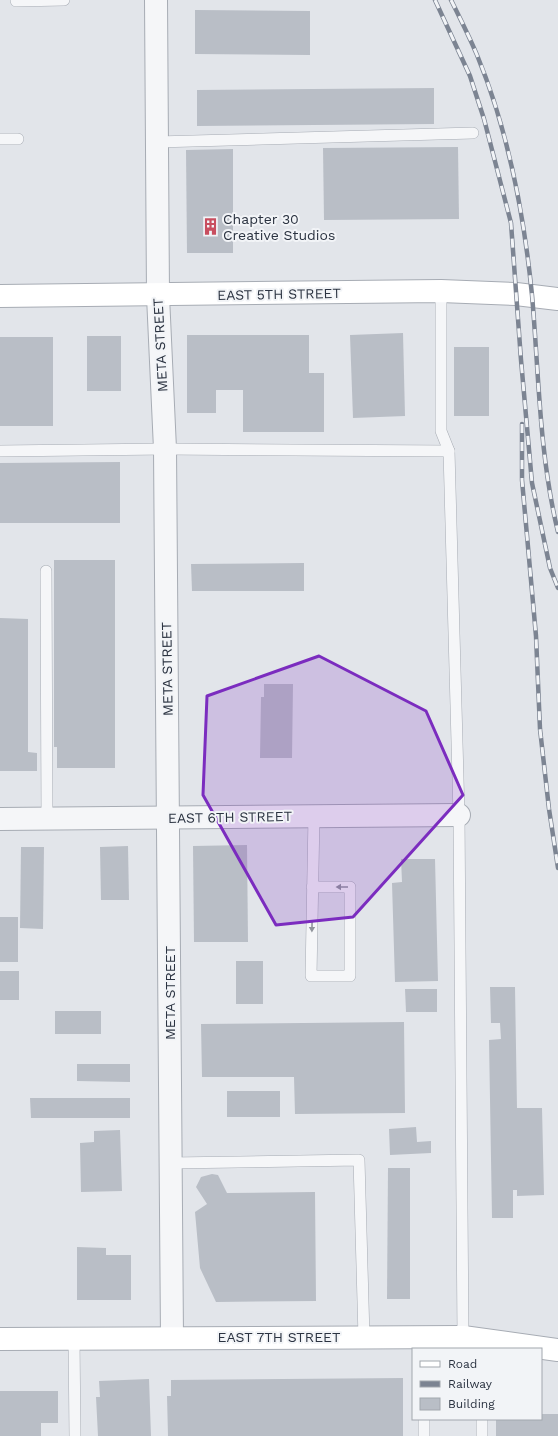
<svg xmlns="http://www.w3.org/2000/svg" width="558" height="1436" viewBox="0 0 558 1436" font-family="'Work Sans',sans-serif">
	<rect width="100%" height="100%" fill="#e2e5ea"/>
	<g fill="#b9bec6">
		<polygon points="195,10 310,11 310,55 195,54"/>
		<polygon points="434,88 434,124 197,126 197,90"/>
		<polygon points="458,147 459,219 324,220 323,148"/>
		<polygon points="233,149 233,253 187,253 186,150"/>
		<polygon points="403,333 405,416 353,418 350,335"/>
		<polygon points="187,335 309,335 309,373 324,373 324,432 243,432 243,390 216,390 216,413 187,413"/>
		<rect x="87" y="336" width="34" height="55"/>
		<rect x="0" y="337" width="53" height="89"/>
		<rect x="454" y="347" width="35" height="69"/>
		<polygon points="120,462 120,523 0,523 0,463"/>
		<polygon points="54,560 115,560 115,768 57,768 57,747 54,747"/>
		<polygon points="304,563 304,591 192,591 191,564"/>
		<polygon points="0,618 28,619 28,752 37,753 37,771 0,771"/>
		<polygon points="264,684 293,684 292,758 260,758 261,697 264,697"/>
		<polygon points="247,845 248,942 194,942 193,846"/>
		<polygon points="128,846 129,900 101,900 100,847"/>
		<polygon points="21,847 44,847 43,929 20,928"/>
		<polygon points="401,859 435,859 438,981 395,982 392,883 402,882"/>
		<rect x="0" y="917" width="18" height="45"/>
		<rect x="236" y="961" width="27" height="43"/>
		<rect x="0" y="971" width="19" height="29"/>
		<polygon points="490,987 515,987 517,1108 542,1108 544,1195 517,1196 517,1190 513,1190 513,1218 492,1218 489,1040 501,1039 500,1023 491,1023"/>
		<polygon points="405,989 437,989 437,1012 406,1012"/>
		<rect x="55" y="1011" width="46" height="23"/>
		<polygon points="404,1022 405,1113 295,1114 294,1077 202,1077 201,1024"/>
		<polygon points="77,1064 130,1064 130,1082 77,1081"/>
		<rect x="227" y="1091" width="53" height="26"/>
		<polygon points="30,1098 130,1098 130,1118 31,1118"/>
		<polygon points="416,1127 417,1142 431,1141 431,1153 390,1155 389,1129"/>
		<polygon points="120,1130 122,1191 81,1192 80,1143 94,1142 94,1131"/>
		<polygon points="388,1168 410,1168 410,1299 387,1299"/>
		<polygon points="212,1174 218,1175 227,1193 315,1192 316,1301 216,1302 200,1268 195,1212 207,1204 196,1187 201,1177"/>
		<polygon points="77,1247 106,1248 106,1255 131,1255 131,1300 77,1300"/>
		<polygon points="403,1378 403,1436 168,1436 167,1396 171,1396 171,1380"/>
		<polygon points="149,1379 151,1436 98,1436 96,1397 100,1397 99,1381"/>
		<polygon points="0,1391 58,1391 58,1423 41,1423 41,1436 0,1436"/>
		<polygon points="541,1414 558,1414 558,1436 496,1436 496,1419 541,1419"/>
	</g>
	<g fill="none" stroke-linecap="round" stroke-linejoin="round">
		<defs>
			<g id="lane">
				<polyline points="16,1 64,0"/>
				<polyline points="0,139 18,139"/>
				<polyline points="157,142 473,133"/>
				<polyline points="441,291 441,431 449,451 459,815 463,1337"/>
				<polyline points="0,451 165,449 449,451"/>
				<polyline points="46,571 47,819"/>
				<polyline points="312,887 350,887 350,976 311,976 314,816"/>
				<polyline points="171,1163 359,1160 364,1337"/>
				<polyline points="74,1338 75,1436"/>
				<polyline points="424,1419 424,1436"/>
				<polyline points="482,1419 482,1436"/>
			</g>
			<g id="street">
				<polyline points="156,0 158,296 165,449 172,1338"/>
				<polyline points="0,819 459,815"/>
			</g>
			<g id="secondary">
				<polyline points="0,296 441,291 516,294 558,299"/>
				<polyline points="0,1339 463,1337 558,1350"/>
			</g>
		</defs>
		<use href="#lane" stroke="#a7acb4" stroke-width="12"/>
		<use href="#street" stroke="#a7acb4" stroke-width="24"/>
		<use href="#secondary" stroke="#a7acb4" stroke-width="24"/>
		<use href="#lane" stroke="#f5f6f8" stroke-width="11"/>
		<use href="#street" stroke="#f5f6f8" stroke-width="22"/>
		<use href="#secondary" stroke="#fff" stroke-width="22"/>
		<defs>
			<g id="rail">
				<polyline points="435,0 470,76 484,119 511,223 521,360 532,483 550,568 558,588"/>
				<path d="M451 0C460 18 469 36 477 55 508 130 524 214 532 295 539 375 539 454 558 532"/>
				<polyline points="522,424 522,480 536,636 540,729 549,809 558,868"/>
			</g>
		</defs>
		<use href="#rail" stroke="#7c8492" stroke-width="4.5"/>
		<use href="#rail" stroke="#f2f4f7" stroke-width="3" stroke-dasharray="9" stroke-linecap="butt"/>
	</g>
	<defs><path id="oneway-solid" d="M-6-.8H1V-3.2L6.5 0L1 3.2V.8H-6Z"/></defs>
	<g fill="#90949c">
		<use href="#oneway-solid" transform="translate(342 887) rotate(180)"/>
		<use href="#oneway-solid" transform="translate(312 926) rotate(91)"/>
	</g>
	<path fill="#7b2cbf" fill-opacity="0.2" stroke="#7b2cbf" stroke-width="3" stroke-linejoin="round" d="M319 656 426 711 463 795 353 917 276 925 203 795 207 696Z"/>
	<defs>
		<symbol id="building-bare" viewBox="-9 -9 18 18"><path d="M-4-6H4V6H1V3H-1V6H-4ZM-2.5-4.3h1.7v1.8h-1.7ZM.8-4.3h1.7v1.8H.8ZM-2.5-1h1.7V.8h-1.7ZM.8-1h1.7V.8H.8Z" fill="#c84e5f" stroke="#f2f4f7" stroke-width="2.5" paint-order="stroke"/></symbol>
	</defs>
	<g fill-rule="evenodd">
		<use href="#building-bare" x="198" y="214" width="25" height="25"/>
	</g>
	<g text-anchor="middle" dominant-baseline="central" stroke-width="4" stroke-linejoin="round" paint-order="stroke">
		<g font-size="14" fill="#2b3341" stroke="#f2f4f7" text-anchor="start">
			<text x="223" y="219">Chapter 30<tspan x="223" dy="16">Creative Studios</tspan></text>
		</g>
		<g font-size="14" fill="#2b3341" stroke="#f2f4f7">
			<text transform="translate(279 294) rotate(-1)">EAST 5TH STREET</text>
			<text transform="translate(160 345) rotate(-93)">META STREET</text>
			<text transform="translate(167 669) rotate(-91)">META STREET</text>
			<text transform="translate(230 817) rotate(-1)">EAST 6TH STREET</text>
			<text transform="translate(170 993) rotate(-90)">META STREET</text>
			<text x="279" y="1337">EAST 7TH STREET</text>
		</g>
	</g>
	<rect x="412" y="1348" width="130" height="72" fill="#f2f4f7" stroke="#a2a7ae"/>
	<rect x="420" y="1361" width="20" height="6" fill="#ffffff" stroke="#a2a7ae"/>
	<text x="448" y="1368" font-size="12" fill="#2b3341">Road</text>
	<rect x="420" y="1381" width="20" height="6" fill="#7c8492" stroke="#a2a7ae"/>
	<text x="448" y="1388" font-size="12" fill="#2b3341">Railway</text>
	<rect x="420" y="1398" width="20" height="12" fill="#b9bec6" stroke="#a2a7ae"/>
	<text x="448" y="1408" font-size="12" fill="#2b3341">Building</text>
</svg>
